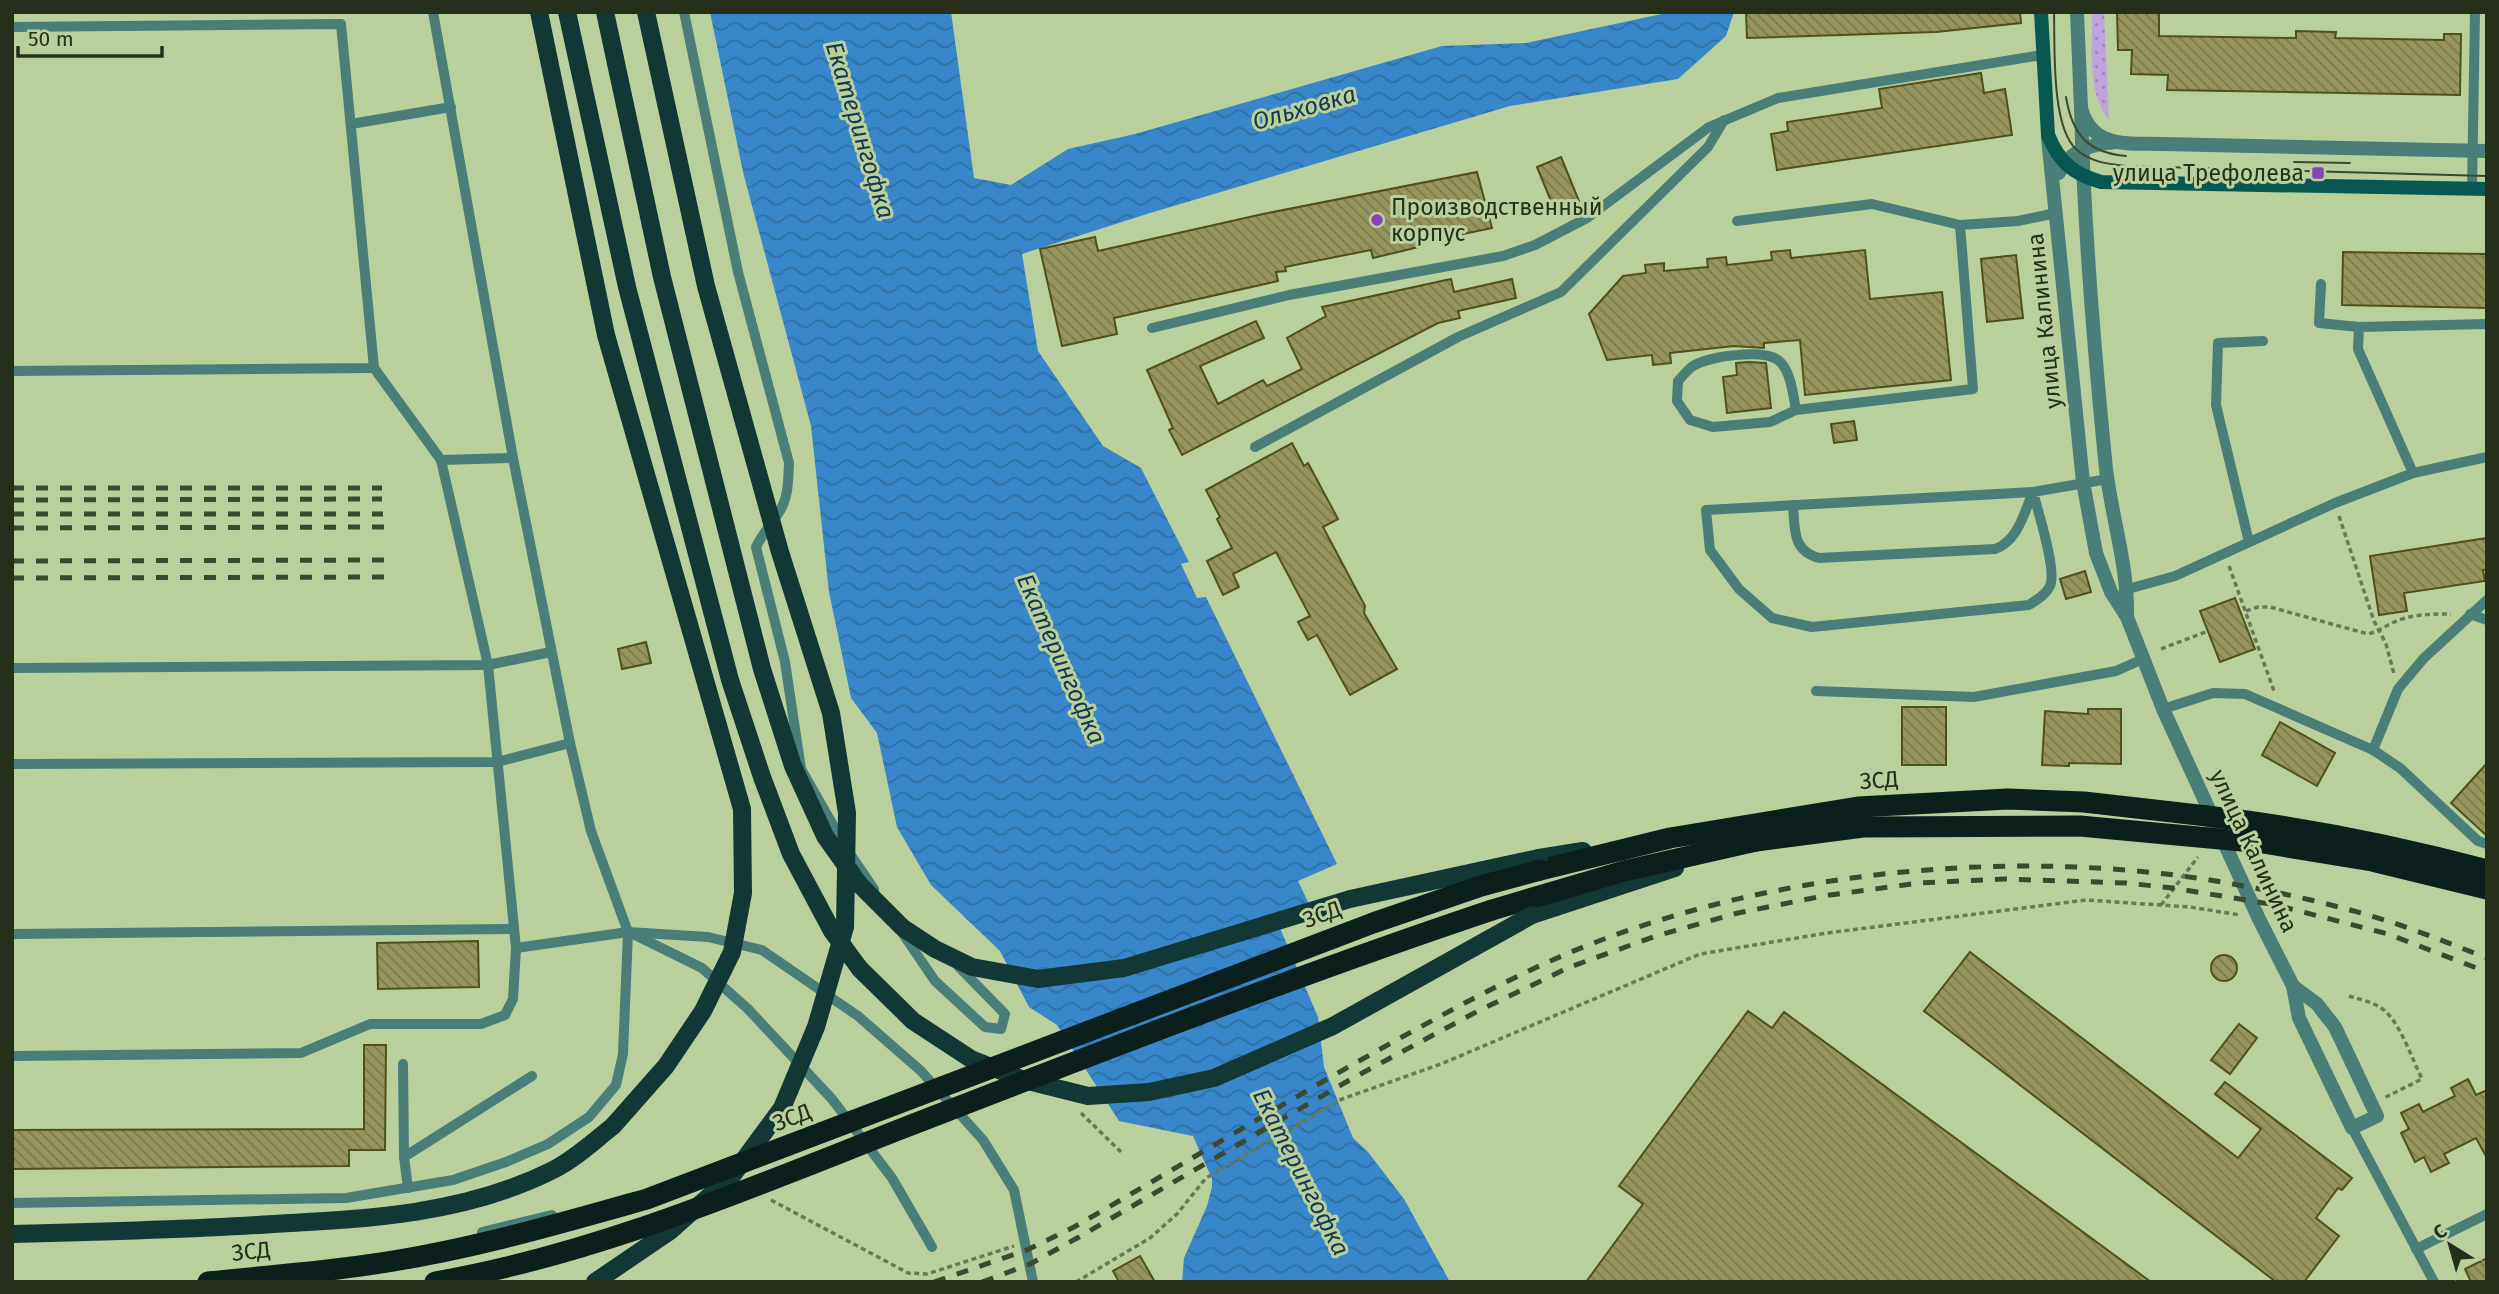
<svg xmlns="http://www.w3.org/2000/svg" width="2499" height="1294" viewBox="0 0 2499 1294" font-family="'Fira Sans',sans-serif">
	<defs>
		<pattern id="grass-dots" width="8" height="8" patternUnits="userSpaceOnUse" patternTransform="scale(1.75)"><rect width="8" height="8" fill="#c0a3dd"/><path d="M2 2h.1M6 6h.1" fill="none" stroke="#9c85b2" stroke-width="1.8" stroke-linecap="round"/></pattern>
		<pattern id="water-waves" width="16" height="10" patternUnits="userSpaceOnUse" patternTransform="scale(1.75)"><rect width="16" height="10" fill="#3887cb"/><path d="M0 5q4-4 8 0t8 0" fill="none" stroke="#2f6fa4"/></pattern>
		<pattern id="building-back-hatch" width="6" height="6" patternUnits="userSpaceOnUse" patternTransform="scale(1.75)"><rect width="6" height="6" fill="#96955e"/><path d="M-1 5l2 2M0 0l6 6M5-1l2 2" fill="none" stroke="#7a7a4d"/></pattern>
	</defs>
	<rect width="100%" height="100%" fill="#b9d09c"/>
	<path fill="url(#grass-dots)" d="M2092 12H2104L2109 120C2086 91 2093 48 2092 12Z"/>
	<polygon fill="url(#water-waves)" points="710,12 951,12 974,178 1011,185 1068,149 1135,134 1442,46 1526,43 1671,12 1734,12 1726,36 1678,79 1510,106 1150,213 1022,254 1038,351 1103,446 1141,468 1189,562 1181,564 1197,598 1206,597 1337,864 1298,881 1309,904 1280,928 1318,1017 1324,1067 1353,1138 1368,1152 1404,1199 1450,1282 1182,1282 1184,1258 1207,1206 1212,1187 1212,1179 1193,1136 1119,1121 1057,1025 1029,1007 1000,951 931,885 897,827 877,733 851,698 829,592 811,426 743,172"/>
	<g fill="url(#building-back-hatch)" stroke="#525019" stroke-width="2">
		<polygon points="1746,12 2020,12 2021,23 1936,32 1747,38"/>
		<polygon points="2117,12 2159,12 2159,36 2296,38 2296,31 2336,32 2335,38 2444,40 2444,34 2461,34 2460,95 2167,90 2168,75 2131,74 2132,50 2118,50"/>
		<polygon points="1981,73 1984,93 2005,89 2012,135 1777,170 1771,134 1788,131 1787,122 1882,108 1879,89"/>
		<polygon points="1561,157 1579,201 1555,211 1537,167"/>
		<polygon points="1477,172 1492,228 1463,234 1463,231 1418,240 1419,247 1373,258 1371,250 1285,267 1286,271 1276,272 1278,281 1114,318 1117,334 1062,346 1040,249 1095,237 1098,251 1263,214"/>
		<polygon points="1790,250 1791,258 1865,250 1870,299 1942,292 1951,380 1805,395 1800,340 1764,343 1764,348 1734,346 1670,353 1671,363 1653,365 1652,355 1607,360 1589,314 1623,276 1646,273 1645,265 1664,263 1664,271 1708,267 1707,259 1726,257 1727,265 1772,260 1771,252"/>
		<polygon points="2343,252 2487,254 2487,308 2342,305"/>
		<polygon points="2016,255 2023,318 1987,322 1981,259"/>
		<polygon points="1451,279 1454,292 1512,279 1516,298 1458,311 1460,318 1438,323 1182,455 1169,430 1173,428 1147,370 1256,321 1264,338 1200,366 1218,404 1263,380 1267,386 1302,369 1287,338 1326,316 1322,307"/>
		<polygon points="1749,362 1766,363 1771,408 1727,413 1723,377 1737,375 1736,363"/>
		<polygon points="1854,421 1857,440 1834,443 1831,424"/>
		<polygon points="1292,443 1304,466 1308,463 1338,519 1323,527 1365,606 1364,613 1397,669 1350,695 1317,635 1308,640 1298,622 1310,616 1276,552 1233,574 1239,587 1223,595 1207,561 1232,548 1217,519 1220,517 1206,490"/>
		<polygon points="2487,538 2487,569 2483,570 2485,581 2404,593 2407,611 2379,615 2370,556"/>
		<polygon points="2085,571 2091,592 2066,599 2060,579"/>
		<polygon points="2235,598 2255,649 2220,662 2200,611"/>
		<polygon points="646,642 651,663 622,669 618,649"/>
		<rect x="1902" y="707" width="44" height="58"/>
		<polygon points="2088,709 2121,709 2121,764 2069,763 2069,766 2042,765 2045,711 2088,714"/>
		<polygon points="2280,722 2335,753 2317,786 2262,755"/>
		<polygon points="2487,763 2487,836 2451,803"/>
		<polygon points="478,941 479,987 378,989 377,943"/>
		<polygon points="1970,952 2238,1158 2261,1129 2215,1094 2225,1082 2352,1178 2342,1190 2338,1188 2316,1218 2339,1236 2304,1282 2276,1282 1924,1011"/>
		<circle cx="2224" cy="968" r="13"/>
		<polygon points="1748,1011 1772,1028 1784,1012 2151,1282 1586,1282 1643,1204 1619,1186"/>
		<polygon points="2239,1024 2257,1038 2230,1074 2211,1060"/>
		<polygon points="364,1045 386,1045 385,1150 349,1150 349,1166 12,1169 12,1130 364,1129"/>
		<polygon points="2468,1079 2476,1095 2487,1090 2487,1158 2476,1138 2444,1154 2449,1163 2431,1172 2424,1157 2415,1162 2401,1133 2409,1129 2401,1113 2419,1104 2423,1112 2455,1096 2451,1088"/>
		<polygon points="1140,1256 1155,1282 1119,1282 1113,1271"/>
		<polygon points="2487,1258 2487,1282 2471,1282 2465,1269"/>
	</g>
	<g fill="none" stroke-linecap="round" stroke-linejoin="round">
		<g stroke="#697855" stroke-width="3.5" stroke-dasharray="5 3.5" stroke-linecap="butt">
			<polyline points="2339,516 2374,621 2386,644 2394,674"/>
			<polyline points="2229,566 2274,691"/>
			<path d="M2246 611 2258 607H2270L2368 634C2380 631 2388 624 2399 620 2416 614 2433 614 2451 614"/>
			<polyline points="2161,649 2208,631"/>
			<polyline points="2264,877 2271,887 2270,893 2277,901 2275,908 2287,931"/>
			<polyline points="2161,905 2198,857"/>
			<path d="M2349 996C2361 1000 2375 1002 2385 1011 2401 1025 2412 1059 2422 1079L2384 1098"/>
			<polyline points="1081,1113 1121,1152"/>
			<polyline points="771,1200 908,1273 927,1274 1014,1246"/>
			<polyline points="1076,1282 1150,1238 1177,1214 1206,1178 1342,1099 1441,1064 1700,954 1827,933 2086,900 2190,907 2240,915"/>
		</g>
		<g stroke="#497e79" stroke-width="10">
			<path d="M684 12 738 272 789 463C788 481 789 498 778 514 770 527 763 532 756 547L785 662 801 769 846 848 874 889"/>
			<polyline points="12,27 341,24 374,368 12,371"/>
			<polyline points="351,124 451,107"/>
			<polyline points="2472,188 2475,12"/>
			<polyline points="1737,221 1872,204 1960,225 2018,221 2056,213"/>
			<polyline points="2321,284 2319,323 2359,327"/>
			<polyline points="1152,328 1289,295 1503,256 1535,245 1587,218 1709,127 1778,98 2042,55"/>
			<polyline points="374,368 441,460 513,458"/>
			<path d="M1796 410C1793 395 1791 370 1778 360 1763 349 1708 356 1693 366 1688 369 1683 376 1678 381L1677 401 1690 420 1713 427 1770 422 1796 410 1973 389 1960 225"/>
			<polyline points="1255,447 1458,337 1561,292 1708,147 1724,120"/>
			<polyline points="2413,473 2358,349 2359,327 2487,324"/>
			<path d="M2033 492C2038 512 2057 570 2050 586 2046 595 2036 600 2029 605L1812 627 1772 618 1739 589 1710 550 1706 510 2033 492 2108 479"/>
			<path d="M1793 505C1795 529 1792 551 1819 558L1995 549C2018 541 2024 513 2033 492"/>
			<polyline points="2249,542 2216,405 2218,343 2263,341"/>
			<polyline points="2128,589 2175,576 2335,503 2413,473 2487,457"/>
			<polyline points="2470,614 2487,620"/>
			<polyline points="12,668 488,665 551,652"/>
			<polyline points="1816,691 1974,697 2116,671 2143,659"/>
			<polyline points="2163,709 2213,693 2245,694 2373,750 2400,768 2478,841 2487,844"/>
			<polyline points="2373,750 2398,689 2424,658 2487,600"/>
			<polyline points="12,764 497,762 570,743"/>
			<polyline points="12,934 514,929"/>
			<polyline points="633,934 702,968 748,1009 832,1099 892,1178 932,1247"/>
			<polyline points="903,934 935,981 985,1027 1001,1029 1005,1014 959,967"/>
			<polyline points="516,948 628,932 708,937 762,950 858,1016 921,1071 983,1140 1014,1190 1033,1282"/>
			<polyline points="12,1056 301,1053 370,1024 481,1024 505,1015 513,999 516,948 488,665 441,460"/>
			<polyline points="403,1064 404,1157"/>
			<polyline points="2352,1128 2434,1282"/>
			<polyline points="408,1188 404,1157 532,1076"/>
			<polyline points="12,1203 346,1198 453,1180 506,1162 548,1144 589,1117 616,1085 623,1054 628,932 591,831 570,743 513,458 433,12"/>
			<polyline points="482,1232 552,1215"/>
			<polyline points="2416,1249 2487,1214"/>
		</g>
		<g stroke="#497e79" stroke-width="14">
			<path d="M2081 108C2084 229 2094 349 2106 469 2112 518 2128 566 2127 616"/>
			<polyline points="2048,138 2083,482 2096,553 2111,592 2127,617 2163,709 2259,919 2293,986"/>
			<path d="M2059 173C2069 150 2093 144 2116 142"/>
			<polygon points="2293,986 2317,1004 2335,1027 2377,1116 2352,1128 2299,1018"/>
		</g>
		<path stroke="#497e79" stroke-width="14" d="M2077 12 2081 108C2092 149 2128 143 2162 144L2487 151"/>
		<path stroke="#085852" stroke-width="14" d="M2041 12 2048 135C2059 162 2073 174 2101 182L2487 189"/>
		<g stroke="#113835" stroke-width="18">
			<polyline points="567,12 627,287 730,680 762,777 791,854 832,931 860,969"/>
			<polyline points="1539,858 1583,851"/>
			<polyline points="1532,915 1675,868"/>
			<path d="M12 1234C99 1232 186 1230 273 1224 368 1219 466 1214 553 1170 575 1159 594 1141 613 1126"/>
		</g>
		<g stroke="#0b1f1d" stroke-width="21">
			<polyline points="1540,870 1670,838 1858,807 2008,799 2084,802 2207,816"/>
			<polyline points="1492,910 1624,871 1756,841"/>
		</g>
		<g stroke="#3d492f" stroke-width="2">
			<path d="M2054 12C2055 46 2051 126 2076 149 2090 162 2107 164 2126 166L2487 176"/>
			<path d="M2066 97C2072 134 2088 153 2126 156"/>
			<polyline points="2294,162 2350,163"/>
		</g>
		<g stroke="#3d492f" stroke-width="5" stroke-dasharray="12 12" stroke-linecap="butt">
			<polyline points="12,488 382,488"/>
			<polyline points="12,500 382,499"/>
			<polyline points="12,514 383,514"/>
			<polyline points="12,528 384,527"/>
			<polyline points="12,561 386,560"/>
			<polyline points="12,578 386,577"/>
			<path d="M934 1282 1027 1250 1074 1227C1184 1164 1291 1098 1402 1037 1455 1008 1508 979 1564 955 1764 870 2019 845 2233 884 2284 893 2345 907 2394 923 2426 934 2456 946 2487 958"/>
			<polyline points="982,1282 1030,1264 1079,1237 1353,1078 1478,1011 1570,967 1656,936 1738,913 1823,896 1919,883 2004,879 2126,883 2173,888 2276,905 2388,934 2487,972"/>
		</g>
		<g stroke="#113835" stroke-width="18">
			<polyline points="539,12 606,335 742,809 743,893 732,952 703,1011 666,1066 613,1126"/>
			<polyline points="605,12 662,277 762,669 793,766 825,836 859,884 903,928 935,949 972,967 1038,979 1124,968 1350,899 1539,858"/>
			<polyline points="860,969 913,1021 971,1059 1024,1080 1088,1096 1149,1092 1214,1078 1333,1026 1532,915"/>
			<polyline points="595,1282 670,1231 732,1176 782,1108 816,1027 845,927 847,813 831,713 780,552 706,286 646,12"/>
		</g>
		<g stroke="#0b1f1d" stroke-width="21">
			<path d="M2207 816C2303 827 2394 845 2487 870"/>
			<polyline points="1756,841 1863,827 2080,826 2263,843 2372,861 2487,889"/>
			<path d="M208 1282C261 1276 314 1273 367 1265 462 1252 555 1225 647 1199L1373 923 1481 886 1540 870"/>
			<path d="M435 1282C598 1254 752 1187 906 1127 1100 1052 1295 976 1492 910"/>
		</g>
	</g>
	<g fill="#8644b9" stroke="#b9d09c" stroke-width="2.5">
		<rect x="2311" y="166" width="14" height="14" rx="3.5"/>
		<circle cx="1377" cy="220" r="7"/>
	</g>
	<g text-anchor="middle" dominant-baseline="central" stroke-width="6" stroke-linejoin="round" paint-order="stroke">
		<g font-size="23" fill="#262f1a" stroke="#b9d09c" text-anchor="end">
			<text x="2304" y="173">улица Трефолева</text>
			<text x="1391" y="207" text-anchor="start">Производственный<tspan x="1391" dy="26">корпус</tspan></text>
		</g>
		<g font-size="23" fill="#262f1a" stroke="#b9d09c">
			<text transform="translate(2044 321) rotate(-96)">улица Калинина</text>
			<text transform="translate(1879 780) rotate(-4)">ЗСД</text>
			<text transform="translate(2254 851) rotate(65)">улица Калинина</text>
			<text transform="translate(1322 914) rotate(-20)">ЗСД</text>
			<text transform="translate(792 1117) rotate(-21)">ЗСД</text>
			<text transform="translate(251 1251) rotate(-6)">ЗСД</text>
		</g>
		<g font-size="24" font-style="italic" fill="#163753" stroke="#b9d09c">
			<text transform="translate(1304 108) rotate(-16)">Ольховка</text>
			<text transform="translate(860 130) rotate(73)">Екатерингофка</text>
			<text transform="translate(1061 659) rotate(66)">Екатерингофка</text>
			<text transform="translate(1301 1172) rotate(63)">Екатерингофка</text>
		</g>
	</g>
	<rect width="2499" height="1294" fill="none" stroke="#262f1a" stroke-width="28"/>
	<g transform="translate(2450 1245) rotate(323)" stroke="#b9d09c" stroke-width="5" paint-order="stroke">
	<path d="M0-5L12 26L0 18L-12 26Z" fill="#262f1a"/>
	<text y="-10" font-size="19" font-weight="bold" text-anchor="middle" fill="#262f1a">С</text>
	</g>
	<path d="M18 46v10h144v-10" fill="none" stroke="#262f1a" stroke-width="3.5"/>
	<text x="28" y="46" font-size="21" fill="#262f1a" stroke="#b9d09c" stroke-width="5" paint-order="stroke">50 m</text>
</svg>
